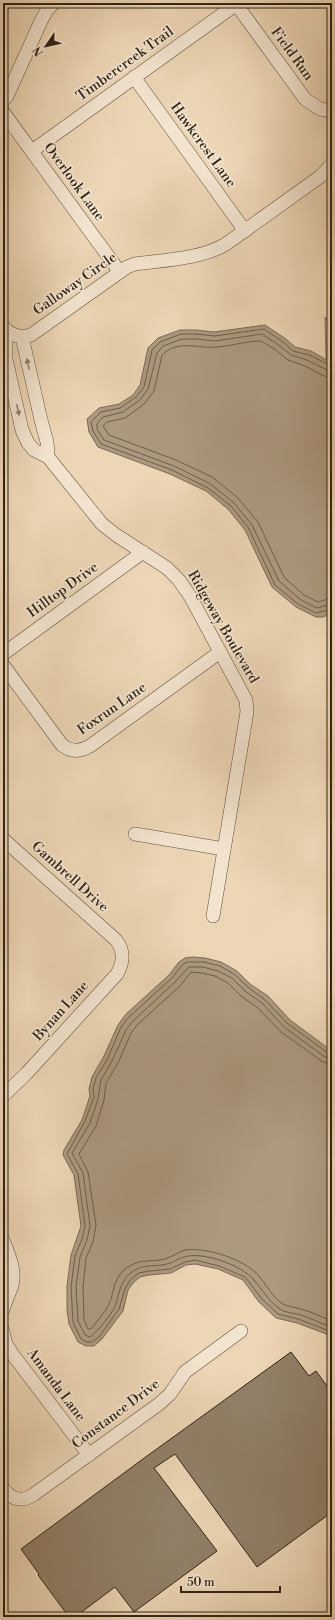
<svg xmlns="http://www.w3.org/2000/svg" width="335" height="1620" viewBox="0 0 335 1620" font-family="'Libre Bodoni',serif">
	<rect width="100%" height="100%" fill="#edd6b6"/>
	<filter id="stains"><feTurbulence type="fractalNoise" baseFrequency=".005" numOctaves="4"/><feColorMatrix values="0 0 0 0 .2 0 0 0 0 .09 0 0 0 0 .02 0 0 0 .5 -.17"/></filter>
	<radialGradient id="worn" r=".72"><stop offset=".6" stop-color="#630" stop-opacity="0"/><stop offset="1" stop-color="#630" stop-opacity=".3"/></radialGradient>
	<polygon fill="#cdb89b" stroke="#7e6e58" points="325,317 332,326 332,581"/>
	<g fill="#ac997f" stroke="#7a6a55">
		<polygon points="265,325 286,339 295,347 311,351 332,363 332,613 323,617 316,617 296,607 272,587 245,530 228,509 206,491 170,474 98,447 89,432 87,419 99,408 119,404 133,395 140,385 148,348 158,338 180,330 196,330 214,332"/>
		<polygon points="193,957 205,958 221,962 237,971 250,984 268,996 290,1020 332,1051 332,1336 297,1323 276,1318 259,1302 243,1280 218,1269 195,1264 186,1265 171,1273 149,1275 140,1277 133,1283 128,1290 123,1311 102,1339 94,1346 86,1346 78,1342 69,1324 67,1310 67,1286 71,1255 81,1226 74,1175 63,1155 64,1150 82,1120 90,1096 89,1089 92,1077 104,1056 118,1025 126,1014 169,975 179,962 185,958"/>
	</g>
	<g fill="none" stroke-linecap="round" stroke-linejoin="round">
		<g stroke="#6d5e4a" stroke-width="1">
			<polyline points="332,366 309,355 293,351 283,342 264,329 215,336 196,334 181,334 160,342 152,350 144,387 136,397 120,408 101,412 91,422 93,431 101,444 172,470 208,488 231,506 248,527 275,585 298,604 316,613 332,609"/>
			<polyline points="332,371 327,370 307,360 291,355 280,346 262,334 215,341 196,339 182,339 163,346 157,353 148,389 140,400 123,412 103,417 97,424 97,429 104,440 174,466 209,483 233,502 252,525 279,581 301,600 317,608 332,604"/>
			<path d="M332 377 324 376 305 366 288 360 276 350 261 341C246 341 232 346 217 347 198 349 178 339 162 355L154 391 144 404 125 418 107 422 103 426 109 435 176 460 212 477 237 497 258 522 284 577 304 595 318 602 332 598"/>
			<polyline points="332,1053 328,1053 287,1023 265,1000 248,987 234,974 220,966 204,962 187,962 182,965 172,978 129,1017 121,1027 108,1058 96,1078 93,1089 94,1097 85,1121 67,1154 78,1174 85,1226 82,1239 75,1256 71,1287 73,1322 81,1339 87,1342 92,1342 99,1337 119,1309 125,1289 131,1279 139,1273 149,1271 170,1269 185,1262 195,1260 219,1266 245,1277 262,1299 278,1314 298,1319 332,1332"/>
			<path d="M332 1058 325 1057 284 1027 262 1003 245 991 232 978 218 971 203 967H189L175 982 133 1021 126 1030 112 1061 101 1080 98 1099 90 1123 72 1153 83 1173 90 1226 87 1240 80 1257 76 1287 78 1321 85 1335 90 1337C97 1332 112 1314 115 1306 120 1292 120 1279 135 1270 144 1264 157 1267 167 1264 173 1263 178 1258 184 1257 202 1251 242 1265 254 1280 263 1290 269 1302 280 1309 286 1313 294 1313 301 1315 311 1318 321 1324 332 1327"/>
			<path d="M332 1064 323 1062 281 1032 258 1008 241 996 228 983 215 976 202 973 191 972 180 986 137 1025 131 1033 118 1063 106 1083 104 1100 96 1126 79 1154 88 1172 96 1225 93 1242 86 1258 83 1287 84 1320 88 1329H91C97 1321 105 1313 109 1304 114 1293 113 1281 123 1271 139 1257 148 1263 165 1259 172 1257 178 1252 185 1250 206 1247 244 1259 258 1275 266 1284 272 1297 283 1304 288 1307 295 1307 301 1309 312 1312 321 1317 332 1321"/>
		</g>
	</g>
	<polygon fill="#918069" stroke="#2e2315" points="291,1352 309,1376 316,1371 332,1393 332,1512 257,1567 175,1454 154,1468 217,1551 134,1612 115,1587 75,1617 69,1617 38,1575 39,1574 21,1549 147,1456"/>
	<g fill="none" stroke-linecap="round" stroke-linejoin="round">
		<defs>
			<g id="street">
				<polyline points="236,4 305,99 320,109 332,111"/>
				<polyline points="134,77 245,231"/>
				<polyline points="3,101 7,96 41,21 47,10 54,3"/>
				<polyline points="3,112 119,271"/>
				<polyline points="32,151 238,3"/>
				<path d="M3 326C10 336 20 338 31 335L127 267 135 264C164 260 201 259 226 244L321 176 332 164"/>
				<polyline points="6,330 6,359 22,430 28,443 34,450 48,457 102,524 116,535 167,568 179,580 190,596 246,700 247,712 213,916"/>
				<polyline points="22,337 41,420 47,442 48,457"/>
				<polyline points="3,654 143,552"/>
				<path d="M3 665 62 745C71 752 80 752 90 746L220 652"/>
				<polyline points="135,834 224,849"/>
				<path d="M3 839 116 940C124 950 124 962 117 974L26 1074 3 1096"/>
				<path d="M3 1240C9 1255 16 1270 12 1286 9 1294 5 1302 3 1310"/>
				<polyline points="3,1331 6,1344 13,1355 89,1455"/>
				<path d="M3 1488C11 1499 21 1503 33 1495L159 1404 170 1394 185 1372 241 1331"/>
			</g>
		</defs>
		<use href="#street" stroke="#5e503d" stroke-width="14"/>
		<use href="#street" stroke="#f3e4d0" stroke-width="13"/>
	</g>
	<defs><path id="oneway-solid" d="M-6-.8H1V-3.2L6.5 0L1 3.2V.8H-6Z"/></defs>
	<g fill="#908472">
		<use href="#oneway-solid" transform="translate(28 364) rotate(-103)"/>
		<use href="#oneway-solid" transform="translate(18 410) rotate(77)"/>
	</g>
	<g text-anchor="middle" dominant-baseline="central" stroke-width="3.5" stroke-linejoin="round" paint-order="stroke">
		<g font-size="14" fill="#2e2315" stroke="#f3e4d0">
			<text transform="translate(292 54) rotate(54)">Field Run</text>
			<text transform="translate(125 64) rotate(-36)">Timbercreek Trail</text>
			<text transform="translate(203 145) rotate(54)">Hawkcrest Lane</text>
			<text transform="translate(74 182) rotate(54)">Overlook Lane</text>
			<text transform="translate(75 284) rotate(-35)">Galloway Circle</text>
			<text transform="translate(63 590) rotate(-36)">Hilltop Drive</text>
			<text transform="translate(223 627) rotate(60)">Ridgeway Boulevard</text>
			<text transform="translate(112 709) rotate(-35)">Foxrun Lane</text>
			<text transform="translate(70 877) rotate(42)">Gambrell Drive</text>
			<text transform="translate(61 1011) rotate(-48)">Bynan Lane</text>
			<text transform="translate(56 1385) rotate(53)">Amanda Lane</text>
			<text transform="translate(116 1414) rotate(-37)">Constance Drive</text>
		</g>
	</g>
	<rect width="335" height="1620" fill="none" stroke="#edd6b6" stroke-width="16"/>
	<rect x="4" y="4" width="327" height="1612" fill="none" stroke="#2e2315" stroke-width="2"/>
	<rect x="8" y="8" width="319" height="1604" fill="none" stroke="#2e2315"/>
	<g transform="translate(46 46) rotate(236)" stroke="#f3e4d0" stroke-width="3" paint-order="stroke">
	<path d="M0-3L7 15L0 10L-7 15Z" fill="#2e2315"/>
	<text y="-6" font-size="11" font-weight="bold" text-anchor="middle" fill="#2e2315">N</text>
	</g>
	<path d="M181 1586v6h99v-6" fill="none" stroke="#2e2315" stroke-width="2"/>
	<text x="187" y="1586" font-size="12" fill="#2e2315" stroke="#f3e4d0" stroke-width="3" paint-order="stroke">50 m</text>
	<rect width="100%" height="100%" filter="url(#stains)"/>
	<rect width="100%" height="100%" fill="url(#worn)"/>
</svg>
